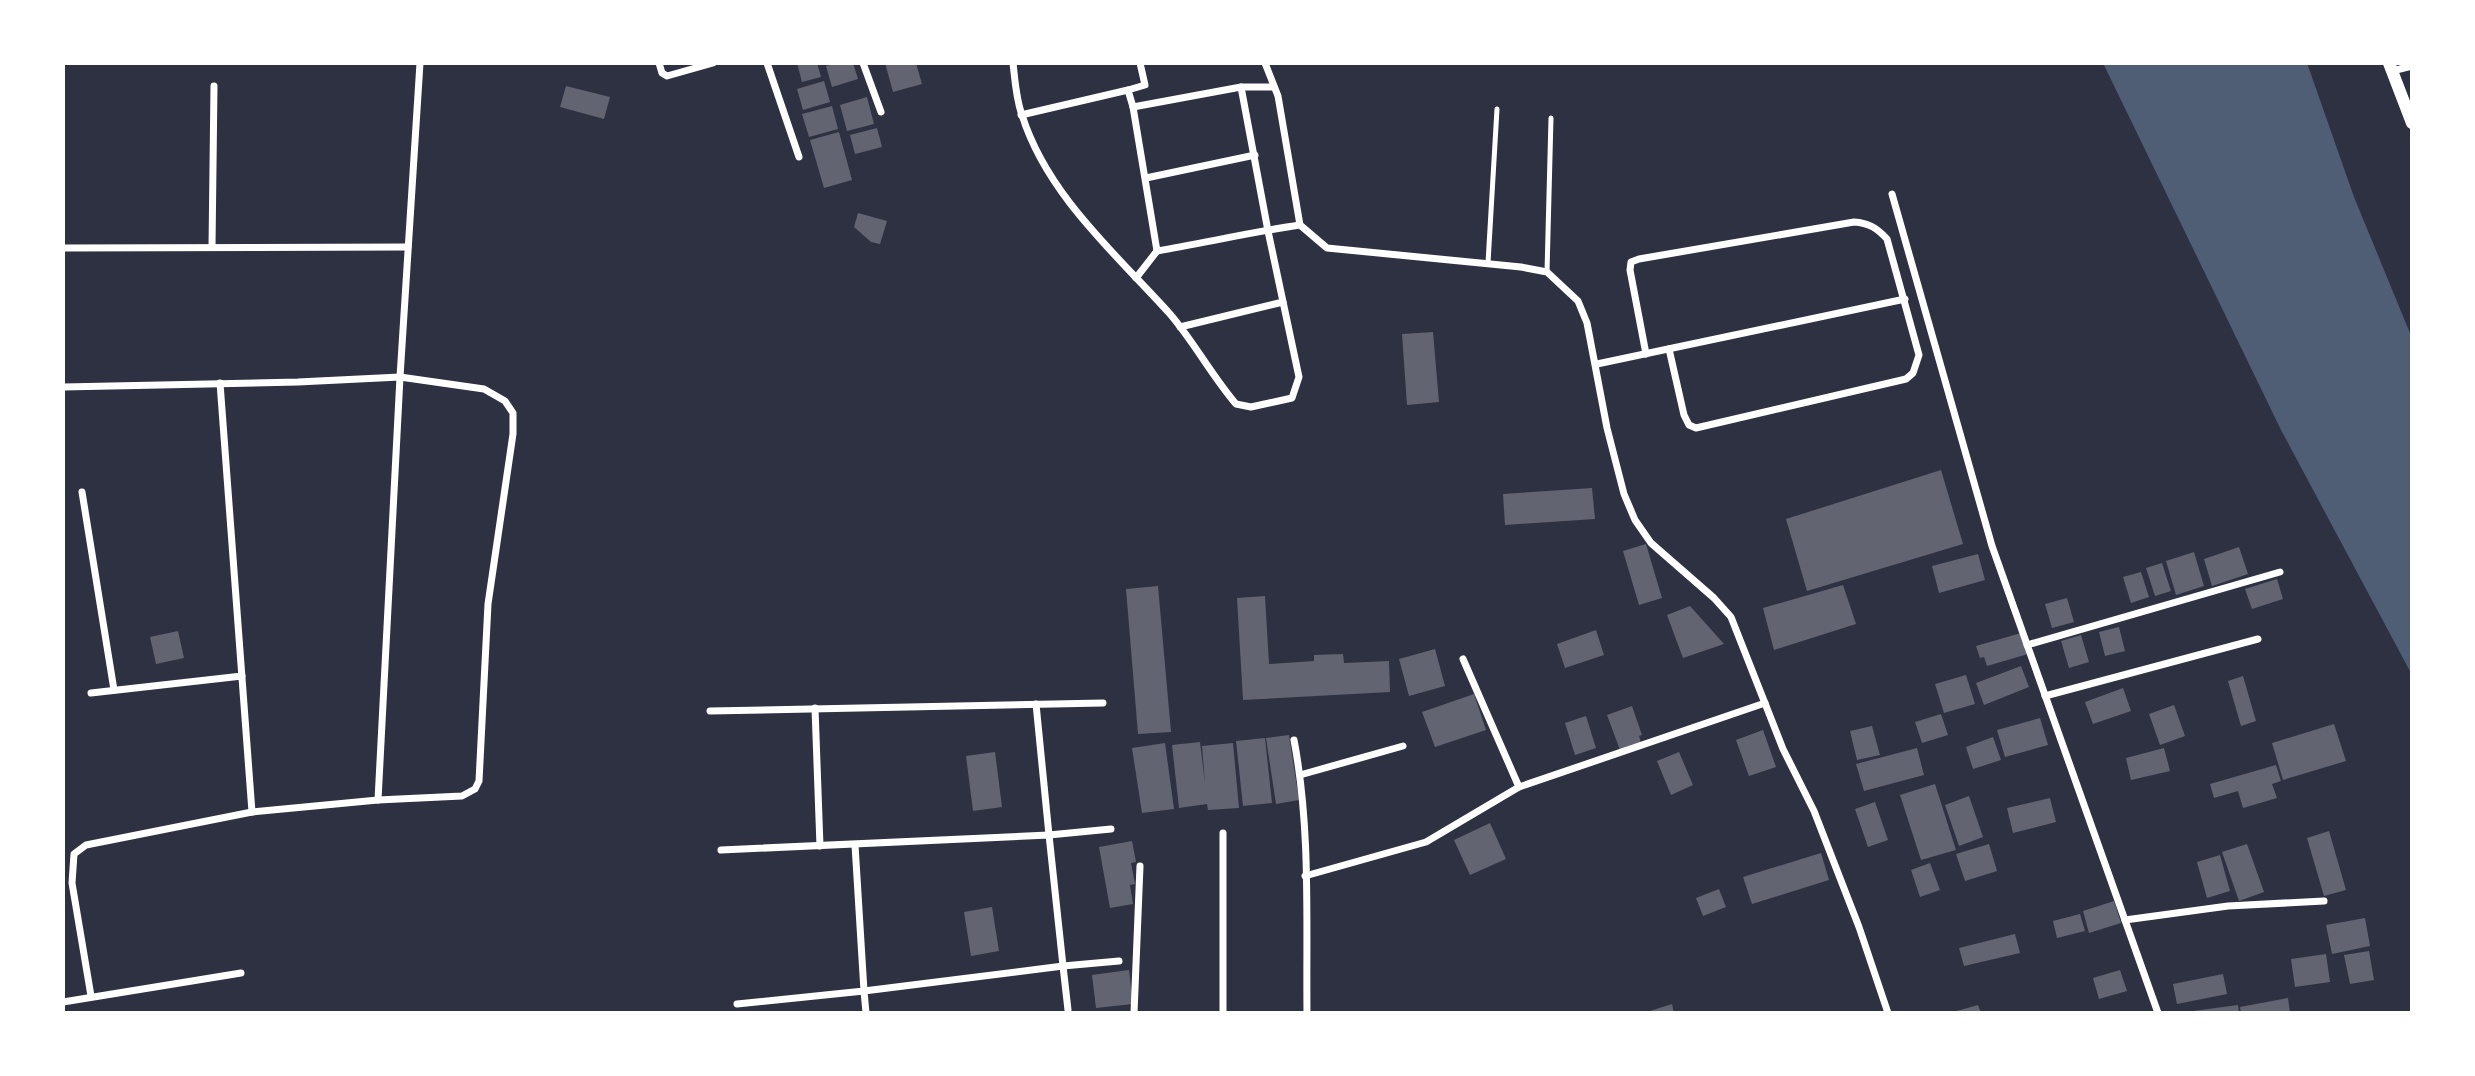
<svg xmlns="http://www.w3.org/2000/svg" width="2475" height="1076" viewBox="0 0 2475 1076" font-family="Arial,sans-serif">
	<rect width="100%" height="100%" fill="#2d3142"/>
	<polygon fill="#4f5d75" points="2103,63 2307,63 2354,197 2412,338 2412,675 2281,430"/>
	<g fill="#626471">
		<polygon points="797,63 817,63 821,77 802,82"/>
		<polygon points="838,63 853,63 858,79 832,87 826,66"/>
		<polygon points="885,63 916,63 922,84 893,92"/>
		<polygon points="824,81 830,102 803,110 797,89"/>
		<polygon points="566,86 610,97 604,119 560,107"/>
		<polygon points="867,97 874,124 847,131 840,105"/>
		<polygon points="832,106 838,129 809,137 802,114"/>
		<polygon points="877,128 882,147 855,154 850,135"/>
		<polygon points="839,132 852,180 824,188 810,140"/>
		<polygon points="858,213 887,221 880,244 871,242 854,227"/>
		<polygon points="1433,332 1439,402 1407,405 1402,334"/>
		<polygon points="1941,470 1963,544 1807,591 1786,519"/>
		<polygon points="1592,488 1595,519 1505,525 1503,494"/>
		<polygon points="1646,544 1662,598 1639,605 1623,551"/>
		<polygon points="2239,547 2248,574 2212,586 2204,559"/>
		<polygon points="2194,552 2204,586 2176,595 2166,561"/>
		<polygon points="1978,554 1985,580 1939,593 1932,566"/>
		<polygon points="2162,563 2171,591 2155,596 2146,568"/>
		<polygon points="2141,572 2149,597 2131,603 2123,577"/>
		<polygon points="2277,579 2283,599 2252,609 2245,589"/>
		<polygon points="1843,585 1856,624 1774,650 1763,608"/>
		<polygon points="1158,586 1171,732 1138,734 1126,589"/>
		<polygon points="1265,596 1269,664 1314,661 1314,655 1343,654 1344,663 1389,661 1390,692 1243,700 1237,598"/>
		<polygon points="2067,598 2074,622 2052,628 2045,604"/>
		<polygon points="1690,606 1724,644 1683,658 1667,615"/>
		<polygon points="2119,627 2125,651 2105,656 2099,632"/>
		<polygon points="1596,630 1604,655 1565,668 1557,644"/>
		<polygon points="178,631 184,658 156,664 150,637"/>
		<polygon points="2021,633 2028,654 1987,666 1984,657 1980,658 1976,646"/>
		<polygon points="2081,635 2089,662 2069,668 2061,641"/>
		<polygon points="1435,649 1445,686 1409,696 1399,659"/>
		<polygon points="2021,666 2029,687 1984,705 1976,683"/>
		<polygon points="1966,675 1975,704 1944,713 1935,684"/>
		<polygon points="2243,676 2256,721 2241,726 2228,681"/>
		<polygon points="2123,688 2131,711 2093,724 2085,702"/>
		<polygon points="1474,694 1486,730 1435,747 1422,712"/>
		<polygon points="2174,705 2185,736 2160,745 2149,714"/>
		<polygon points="1632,706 1642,735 1639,736 1641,743 1620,750 1607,715"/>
		<polygon points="1941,714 1948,735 1922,743 1915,722"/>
		<polygon points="1586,716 1596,748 1575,755 1565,723"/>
		<polygon points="2040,718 2048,745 2005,757 1997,730"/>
		<polygon points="2334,724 2346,761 2283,780 2272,743"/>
		<polygon points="1872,726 1880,755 1857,760 1850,731"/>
		<polygon points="1763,730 1776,767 1749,776 1736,740"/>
		<polygon points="1289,735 1299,800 1276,804 1266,738"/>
		<polygon points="1993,737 2001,760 1973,769 1966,747"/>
		<polygon points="1265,738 1272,803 1243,806 1236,741"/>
		<polygon points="1200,742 1205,783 1202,746 1233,743 1239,808 1208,810 1207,804 1179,808 1172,745"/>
		<polygon points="1165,743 1174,809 1142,813 1132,748"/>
		<polygon points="1917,748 1924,775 1864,791 1856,764"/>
		<polygon points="2164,748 2170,771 2131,780 2126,758"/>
		<polygon points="995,752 1002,807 973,811 966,756"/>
		<polygon points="1679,752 1693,785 1671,795 1657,761"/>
		<polygon points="2276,765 2281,781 2272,784 2277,798 2243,808 2238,791 2214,798 2210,784"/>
		<polygon points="1935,784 1956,850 1921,860 1900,795"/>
		<polygon points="1969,796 1983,837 1959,846 1945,805"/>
		<polygon points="2050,798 2056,822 2013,833 2007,808"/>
		<polygon points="1875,802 1888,840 1868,847 1855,809"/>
		<polygon points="1490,823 1506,859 1470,875 1454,840"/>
		<polygon points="2329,831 2346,890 2324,896 2307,838"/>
		<polygon points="1132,841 1136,862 1131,863 1135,884 1130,885 1133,904 1110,908 1099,847"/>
		<polygon points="1989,844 1997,871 1965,881 1956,854"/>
		<polygon points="2247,844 2264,892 2239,901 2222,852"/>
		<polygon points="1821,853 1829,880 1752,904 1743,877"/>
		<polygon points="2220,855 2230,891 2207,898 2197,862"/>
		<polygon points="1930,863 1940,890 1920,897 1911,870"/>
		<polygon points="1719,889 1726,907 1703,916 1696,898"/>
		<polygon points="2114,901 2121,923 2089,933 2083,911"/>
		<polygon points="992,907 999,951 971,956 964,912"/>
		<polygon points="2080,914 2085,931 2057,938 2053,921"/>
		<polygon points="2365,918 2370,946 2332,954 2326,925"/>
		<polygon points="2015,934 2020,953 1964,966 1959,948"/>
		<polygon points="2369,951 2374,980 2350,984 2344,955"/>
		<polygon points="2326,954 2330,982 2295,987 2291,959"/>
		<polygon points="1129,970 1133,1004 1096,1008 1092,975"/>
		<polygon points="2120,970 2127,991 2099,999 2093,978"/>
		<polygon points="2223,974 2227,994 2177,1004 2173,984"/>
		<polygon points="2288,998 2290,1013 2241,1013 2240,1007"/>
		<polygon points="1672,1004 1674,1013 1647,1013 1647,1012"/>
		<polygon points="1978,1005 1981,1013 1954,1013 1953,1012"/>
		<polygon points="2238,1005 2239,1013 2193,1013 2193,1011"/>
	</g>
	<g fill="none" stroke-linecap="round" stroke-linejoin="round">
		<g stroke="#fff" stroke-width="5">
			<polyline points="1488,263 1497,109"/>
			<polyline points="1547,272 1551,118"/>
		</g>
		<g stroke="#fff" stroke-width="7">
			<polyline points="659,63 662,73 667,76 713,63"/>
			<polyline points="767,63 799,157"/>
			<polyline points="863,63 881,112"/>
			<path d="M1013 63C1015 80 1016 99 1022 115 1047 195 1116 254 1170 314 1194 342 1212 376 1236 404L1251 407 1292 398 1299 377 1268 231 1241 87 1133 107 1157 251C1204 243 1252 232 1300 225"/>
			<polyline points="1265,63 1278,96 1300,225 1327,248 1521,267 1547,272 1578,301 1587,323 1607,428 1624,494 1635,520 1651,543 1714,598 1731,617 1783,749 1814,811 1859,927 1888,1013"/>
			<polyline points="2392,71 2412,66"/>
			<polyline points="1241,87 1274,87"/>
			<polyline points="1133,107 1128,90 1145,85 1140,63"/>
			<polyline points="1021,115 1128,90"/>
			<polyline points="1146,178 1255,155"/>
			<polyline points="1892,194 1992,546 2158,1013"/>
			<polyline points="212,247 214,86"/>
			<polyline points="63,248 408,247"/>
			<polyline points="1136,278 1157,251"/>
			<polyline points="1180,327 1283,302"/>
			<path d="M1646 354 1630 270 1631 262 1639 259 1854 222C1869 223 1877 228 1887 239L1919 355 1913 373 1906 379 1696 428 1689 425 1684 415 1669 349"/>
			<polyline points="1597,364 1905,299"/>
			<polyline points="220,383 252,812"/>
			<polyline points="63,387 298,382 400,377 484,389 505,401 513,413 513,434 488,604 479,781 475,789 462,796 378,800 252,812 86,845 74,854 72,883 91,996"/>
			<polyline points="82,492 114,690"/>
			<polyline points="2027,645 2280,572"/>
			<polyline points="1463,659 1519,787"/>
			<polyline points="91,693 242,676"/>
			<polyline points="2045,696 2258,639"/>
			<polyline points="1036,704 1049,835 1111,829"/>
			<polyline points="815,708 820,846"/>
			<polyline points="710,711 1103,703"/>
			<path d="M1294 740C1311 829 1306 922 1307 1013"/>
			<polyline points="1300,775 1403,746"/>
			<polyline points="378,800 400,377 420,63"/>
			<polyline points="1223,833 1223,1013"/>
			<polyline points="721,850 1049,835 1063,966 864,991 866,1013"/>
			<polyline points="1305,876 1426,842 1519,787 1765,703"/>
			<polyline points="2125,920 2228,906 2324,901"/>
			<polyline points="63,1002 241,973"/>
			<polyline points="737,1004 864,991 855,845"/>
			<polyline points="1068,1010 1063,966 1119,961"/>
			<polyline points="1134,1013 1140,866"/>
		</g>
		<polyline stroke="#fff" stroke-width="12" points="2389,63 2412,123"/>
	</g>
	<rect width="2475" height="1076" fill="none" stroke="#ffffff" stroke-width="130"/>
</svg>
